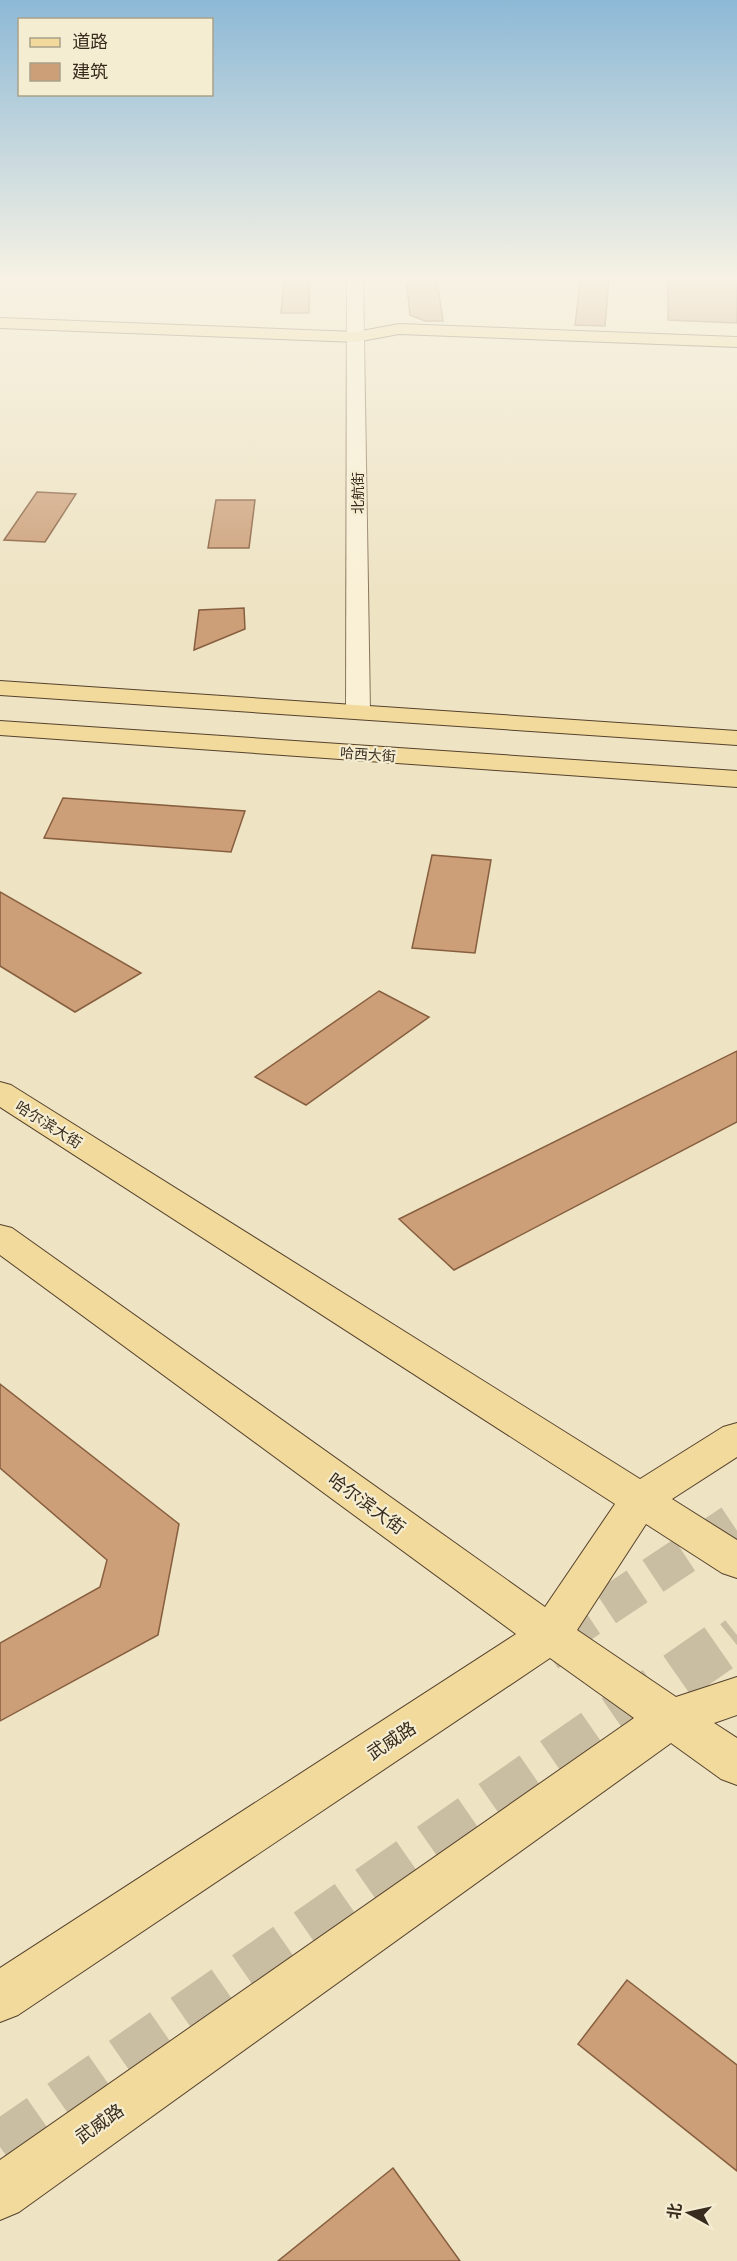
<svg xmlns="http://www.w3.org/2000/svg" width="737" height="2261" viewBox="0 0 737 2261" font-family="'PT Serif','Noto Sans SC',serif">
	<rect width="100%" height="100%" fill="#eee3c3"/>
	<g fill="#cc9f79" stroke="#875f3f" stroke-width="1.5">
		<polygon points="284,276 310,276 309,313 281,313"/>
		<polygon points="406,276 436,276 443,321 425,321 410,315"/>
		<polygon points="581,276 609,276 605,326 575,325"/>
		<polygon points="668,276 737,276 737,323 668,320"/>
		<polygon points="37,492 76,494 45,542 4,540"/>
		<polygon points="216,500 255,500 249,548 208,548"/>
		<polygon points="244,608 245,629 194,650 199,610"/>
		<polygon points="63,798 245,811 231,852 44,838"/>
		<polygon points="432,855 491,860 475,953 412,948"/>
		<polygon points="0,892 141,973 75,1012 0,966"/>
		<polygon points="379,991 429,1017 306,1105 255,1077"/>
		<polygon points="737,1051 737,1122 454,1270 399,1219"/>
		<polygon points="0,1384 179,1524 158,1635 0,1721 0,1643 100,1587 107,1560 0,1468"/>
		<polygon points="627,1980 737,2065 737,2171 578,2044"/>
		<polygon points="393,2168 460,2261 278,2261"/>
	</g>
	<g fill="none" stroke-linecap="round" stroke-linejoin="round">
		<g stroke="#cabea2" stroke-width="38" stroke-dasharray="38 19" stroke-linecap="butt">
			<polyline points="558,1639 737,1520"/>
			<polyline points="732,1639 737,1635"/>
		</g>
		<g stroke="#cabea2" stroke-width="50" stroke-dasharray="50 25" stroke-linecap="butt">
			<polyline points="544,1648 560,1637"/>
			<polyline points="0,2147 734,1637"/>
		</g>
		<defs>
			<polygon id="minor" points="347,276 363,276 370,711 367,716 358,718 349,716 346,711"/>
			<g id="major">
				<polygon points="0,318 356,332 399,324 737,337 737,347 399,334 356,342 0,328"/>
				<polygon points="0,681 737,731 737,745 0,695"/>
				<polygon points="0,721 737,771 737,787 0,735"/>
				<polygon points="0,1082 11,1085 640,1479 723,1427 737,1423 737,1457 672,1499 737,1540 737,1578 722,1573 646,1524 577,1630 676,1697 737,1677 737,1715 714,1723 737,1738 737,1785 721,1779 671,1743 19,2212 0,2220 0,2160 634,1718 550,1658 18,2015 0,2022 0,1968 516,1634 0,1255 0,1225 12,1228 545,1607 615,1504 0,1107"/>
			</g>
		</defs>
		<use href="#minor" stroke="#88745a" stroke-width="2"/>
		<use href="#major" stroke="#56422e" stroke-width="2"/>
		<use href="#minor" fill="#f9f0d6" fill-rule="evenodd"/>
		<use href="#major" fill="#f1da9b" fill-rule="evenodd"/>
	</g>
	<linearGradient id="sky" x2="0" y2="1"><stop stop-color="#8db9d6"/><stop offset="0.47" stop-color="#f7f2e4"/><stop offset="1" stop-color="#f7f2e4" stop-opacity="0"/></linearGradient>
	<rect width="737" height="592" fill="url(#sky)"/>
	<g text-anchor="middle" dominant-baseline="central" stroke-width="4.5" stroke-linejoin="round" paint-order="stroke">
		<g font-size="14" fill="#382c1e" stroke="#f5edd2">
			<text transform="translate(357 493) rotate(-90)">北航街</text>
			<text transform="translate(368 754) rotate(4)">哈西大街</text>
		</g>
		<g font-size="15" fill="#382c1e" stroke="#f5edd2">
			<text transform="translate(49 1124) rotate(32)">哈尔滨大街</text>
		</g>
		<g font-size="18" fill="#382c1e" stroke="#f5edd2">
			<text transform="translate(367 1503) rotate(36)">哈尔滨大街</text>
			<text transform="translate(391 1740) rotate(-33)">武威路</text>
			<text transform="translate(99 2123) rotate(-35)">武威路</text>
		</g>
	</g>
	<rect x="18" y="18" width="195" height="78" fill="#f5edd2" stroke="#a9a08a" stroke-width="1.5"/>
	<rect x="30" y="38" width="30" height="9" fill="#f1da9b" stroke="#a9a08a" stroke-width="1.5"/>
	<text x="72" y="48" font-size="18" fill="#382c1e">道路</text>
	<rect x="30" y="63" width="30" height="18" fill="#cc9f79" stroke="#a9a08a" stroke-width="1.5"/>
	<text x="72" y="78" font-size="18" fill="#382c1e">建筑</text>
	<g transform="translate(689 2213) rotate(278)" stroke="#f5edd2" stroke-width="4.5" paint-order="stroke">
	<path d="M0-4.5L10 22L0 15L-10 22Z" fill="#382c1e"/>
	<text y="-9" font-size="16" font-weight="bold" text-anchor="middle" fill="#382c1e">北</text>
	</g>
</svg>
